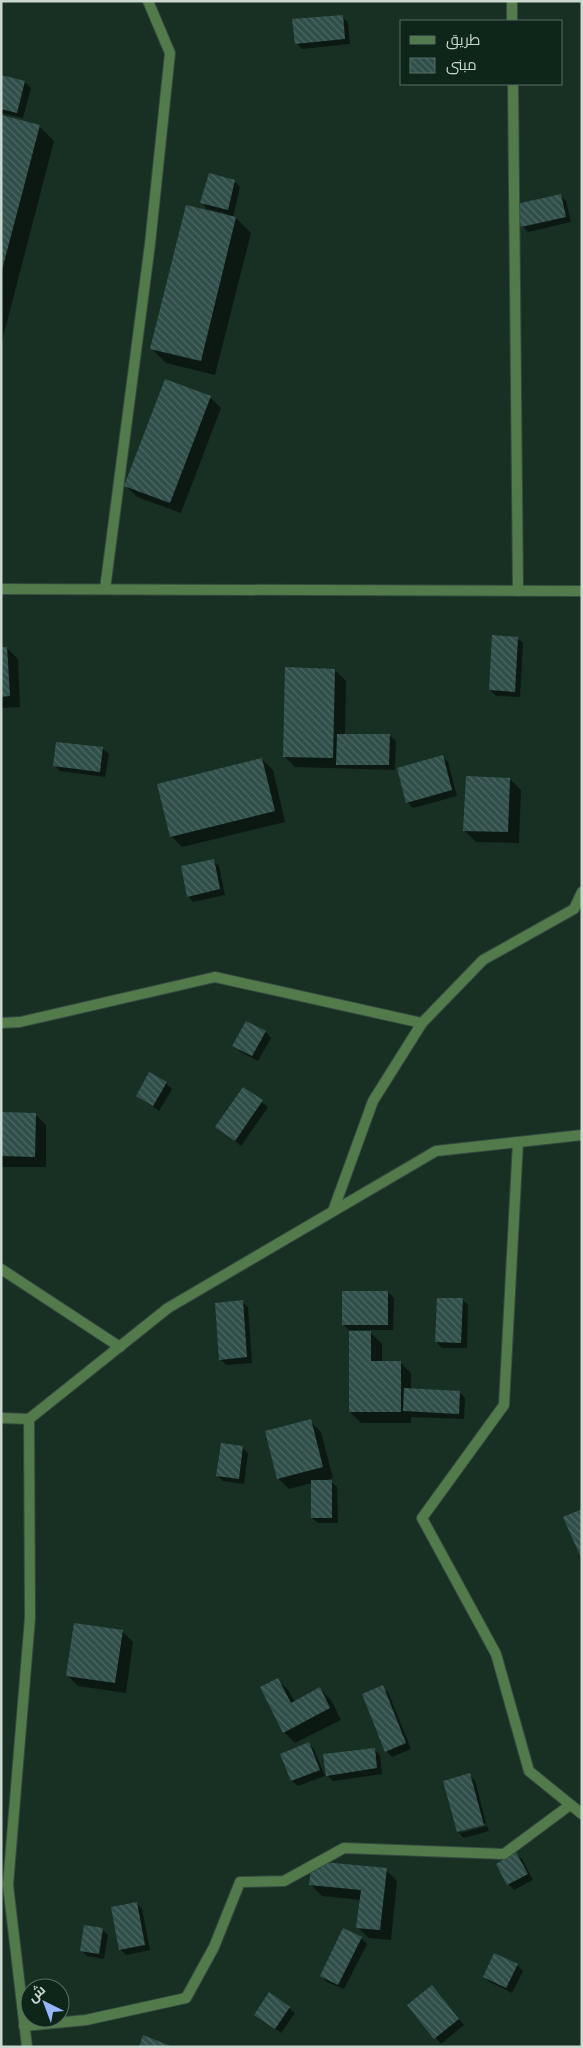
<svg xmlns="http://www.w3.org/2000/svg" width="583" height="2048" viewBox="0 0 583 2048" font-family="'Noto Sans',Cairo,sans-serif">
	<defs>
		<pattern id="building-back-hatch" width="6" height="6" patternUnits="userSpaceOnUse" patternTransform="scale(1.25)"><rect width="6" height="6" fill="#314f4a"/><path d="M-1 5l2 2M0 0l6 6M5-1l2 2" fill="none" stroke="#4e6863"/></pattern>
	</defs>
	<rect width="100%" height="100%" fill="#182f24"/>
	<g fill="#0007">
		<polygon points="342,17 348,22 350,44 302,49 296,43"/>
		<polygon points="1,76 25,82 31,88 23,118 1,113"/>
		<polygon points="1,117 39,126 54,141 2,341"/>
		<polygon points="210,174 235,182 240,187 233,218 236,218 251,233 215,375 166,363 151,348 227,216 228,214 207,209 202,203"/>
		<polygon points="560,195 566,201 571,222 528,232 522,226"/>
		<polygon points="210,397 221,408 181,513 137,497 126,486"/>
		<polygon points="517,638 523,643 520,697 496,696 490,690"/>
		<polygon points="1,648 7,648 18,659 20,707 1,708"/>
		<polygon points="335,670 346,681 345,736 390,736 396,741 395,770 295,767 284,756"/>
		<polygon points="57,743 103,749 109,754 105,777 60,771 55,766"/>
		<polygon points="442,756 448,762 457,796 413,808 407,802"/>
		<polygon points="262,759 273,770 285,822 182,847 171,836"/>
		<polygon points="510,779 521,790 519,843 476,842 465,831"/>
		<polygon points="213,861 219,866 225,895 193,902 188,896"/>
		<polygon points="247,1022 266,1032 271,1038 258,1061 239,1051 234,1045"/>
		<polygon points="166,1083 172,1089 159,1111 137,1095"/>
		<polygon points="244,1089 268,1107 241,1146 217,1127"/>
		<polygon points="1,1114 35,1114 46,1125 46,1167 1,1167"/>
		<polygon points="388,1292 394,1298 393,1330 349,1330 343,1324"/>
		<polygon points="462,1299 468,1305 467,1348 442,1348 436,1342"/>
		<polygon points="242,1302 248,1307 252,1363 226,1365 221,1360"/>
		<polygon points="371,1333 382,1344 382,1362 400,1362 411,1373 411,1390 459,1392 465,1398 464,1419 411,1417 411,1423 361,1423 350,1412"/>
		<polygon points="310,1421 321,1432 333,1478 324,1481 331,1482 337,1487 338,1523 318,1523 312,1518 312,1483 289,1489 278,1478"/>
		<polygon points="242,1447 248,1453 244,1484 223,1481 217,1475"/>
		<polygon points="122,1631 133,1642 126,1693 78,1686 67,1675"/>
		<polygon points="277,1679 288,1690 295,1702 320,1689 331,1700 341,1720 295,1743 284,1732"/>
		<polygon points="382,1687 388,1692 411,1749 392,1757 386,1751"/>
		<polygon points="308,1743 314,1749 325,1776 298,1786 292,1781 282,1754"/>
		<polygon points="374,1749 380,1755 382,1774 333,1781 327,1775"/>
		<polygon points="470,1775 475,1781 486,1823 460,1830 460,1833 487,1826 489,1831 464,1838 458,1832 445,1782"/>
		<polygon points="516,1854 522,1859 533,1880 514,1890 508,1884"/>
		<polygon points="386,1870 397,1881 391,1940 369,1938 357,1927 361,1900 322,1896 311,1885"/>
		<polygon points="136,1903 142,1909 150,1950 126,1955 120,1949"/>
		<polygon points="102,1929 108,1935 104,1959 87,1956 82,1951"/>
		<polygon points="361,1938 367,1944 344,1989 327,1982 321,1976"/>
		<polygon points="517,1965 523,1971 512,1993 490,1982 484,1977"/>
		<polygon points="437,1993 464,2025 441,2044 409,2005"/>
		<polygon points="289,2008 295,2013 281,2033 255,2014"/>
	</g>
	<g fill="url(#building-back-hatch)">
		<polygon points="343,15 345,39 295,44 292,19"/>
		<polygon points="1,75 25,81 17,113 1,109"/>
		<polygon points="1,115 40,125 2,270 1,270"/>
		<polygon points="209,173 235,180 228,210 200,203"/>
		<polygon points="561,194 566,217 521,227 516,204"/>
		<polygon points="186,205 236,217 201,361 150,349"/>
		<polygon points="165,379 211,396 170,503 124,486"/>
		<polygon points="492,635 518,637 515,692 489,690"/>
		<polygon points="1,647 7,647 10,696 1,697"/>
		<polygon points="285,667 335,669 333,758 283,757"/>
		<polygon points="337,734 390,734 389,765 336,765"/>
		<polygon points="56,742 103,747 100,772 53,766"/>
		<polygon points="443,755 452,790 406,803 397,768"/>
		<polygon points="262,758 275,811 170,837 157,784"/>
		<polygon points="466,776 510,778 508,832 463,831"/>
		<polygon points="214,859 220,889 187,897 181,866"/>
		<polygon points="246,1021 266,1031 252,1056 232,1046"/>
		<polygon points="149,1072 167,1082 153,1106 136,1096"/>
		<polygon points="243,1087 263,1100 235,1141 215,1127"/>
		<polygon points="1,1112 36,1113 35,1157 1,1156"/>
		<rect x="342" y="1291" width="46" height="34"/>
		<polygon points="437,1298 463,1298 461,1343 435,1342"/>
		<polygon points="243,1300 247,1357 219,1360 215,1303"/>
		<polygon points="349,1331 371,1331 371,1361 401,1361 401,1412 349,1412"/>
		<polygon points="404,1388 460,1391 459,1414 403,1411"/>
		<polygon points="311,1419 323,1467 277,1479 265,1431"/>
		<polygon points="221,1443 243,1446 239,1479 216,1476"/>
		<rect x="311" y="1480" width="21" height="38"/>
		<polygon points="582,1509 582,1560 563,1517"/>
		<polygon points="74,1623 123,1630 115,1683 66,1676"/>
		<polygon points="278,1678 291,1703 320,1687 330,1708 283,1733 260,1687"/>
		<polygon points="383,1685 406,1743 385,1752 362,1694"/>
		<polygon points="309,1742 320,1770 291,1781 280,1754"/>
		<polygon points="375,1748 377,1768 326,1776 323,1754"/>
		<polygon points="470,1773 484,1825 457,1832 443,1781"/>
		<polygon points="516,1852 528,1874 507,1885 496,1864"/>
		<polygon points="312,1861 387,1868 380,1930 356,1928 361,1890 309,1885"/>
		<polygon points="137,1902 145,1945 119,1950 111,1907"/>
		<polygon points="84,1925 103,1928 99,1954 80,1951"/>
		<polygon points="343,1928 362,1937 338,1985 320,1976"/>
		<polygon points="494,1953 518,1964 506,1988 483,1977"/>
		<polygon points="432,1985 459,2019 434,2039 407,2005"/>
		<polygon points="269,1992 290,2007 275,2029 254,2015"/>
		<polygon points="143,2035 173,2047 139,2047"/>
	</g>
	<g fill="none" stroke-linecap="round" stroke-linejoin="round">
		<defs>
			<g id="minor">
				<polyline points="512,1 512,21"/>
				<polyline points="513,84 518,591"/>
				<polyline points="1,589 582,591"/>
				<polyline points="105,589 150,244 170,53 148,1"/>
				<polyline points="1,1023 20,1022 215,977 422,1023"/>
				<polyline points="518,1142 504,1405 422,1518 496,1654 529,1771 582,1814"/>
				<polyline points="333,1211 373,1101 422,1023 483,960 574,909 582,892"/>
				<polyline points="1,1269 120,1347"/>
				<polyline points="1,1418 29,1419 168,1308 436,1151 582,1135"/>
				<polyline points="24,2026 86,2020 186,1998 214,1947 240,1882 284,1881 344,1848 504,1854 570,1805"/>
				<polyline points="27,2047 8,1885 30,1618 29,1419"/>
			</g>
		</defs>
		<use href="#minor" stroke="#344a40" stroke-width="12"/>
		<use href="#minor" stroke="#527a4b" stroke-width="10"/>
	</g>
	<rect width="583" height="2048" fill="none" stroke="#cad8d0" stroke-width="5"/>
	<rect x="400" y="20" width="162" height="65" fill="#0e251a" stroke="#596d63"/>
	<rect x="410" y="36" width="25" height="8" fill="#527a4b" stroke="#596d63"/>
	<text x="446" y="45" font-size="15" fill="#cad8d0">طريق</text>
	<rect x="410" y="58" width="25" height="15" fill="url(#building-back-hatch)" stroke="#596d63"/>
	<text x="446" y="70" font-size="15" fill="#cad8d0">مبنى</text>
	<g transform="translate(45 2003) rotate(318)"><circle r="24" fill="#0e251a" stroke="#596d63"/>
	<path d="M0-4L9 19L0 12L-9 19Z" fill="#97b6fd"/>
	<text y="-8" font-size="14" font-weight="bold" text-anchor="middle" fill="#cad8d0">ش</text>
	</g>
</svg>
